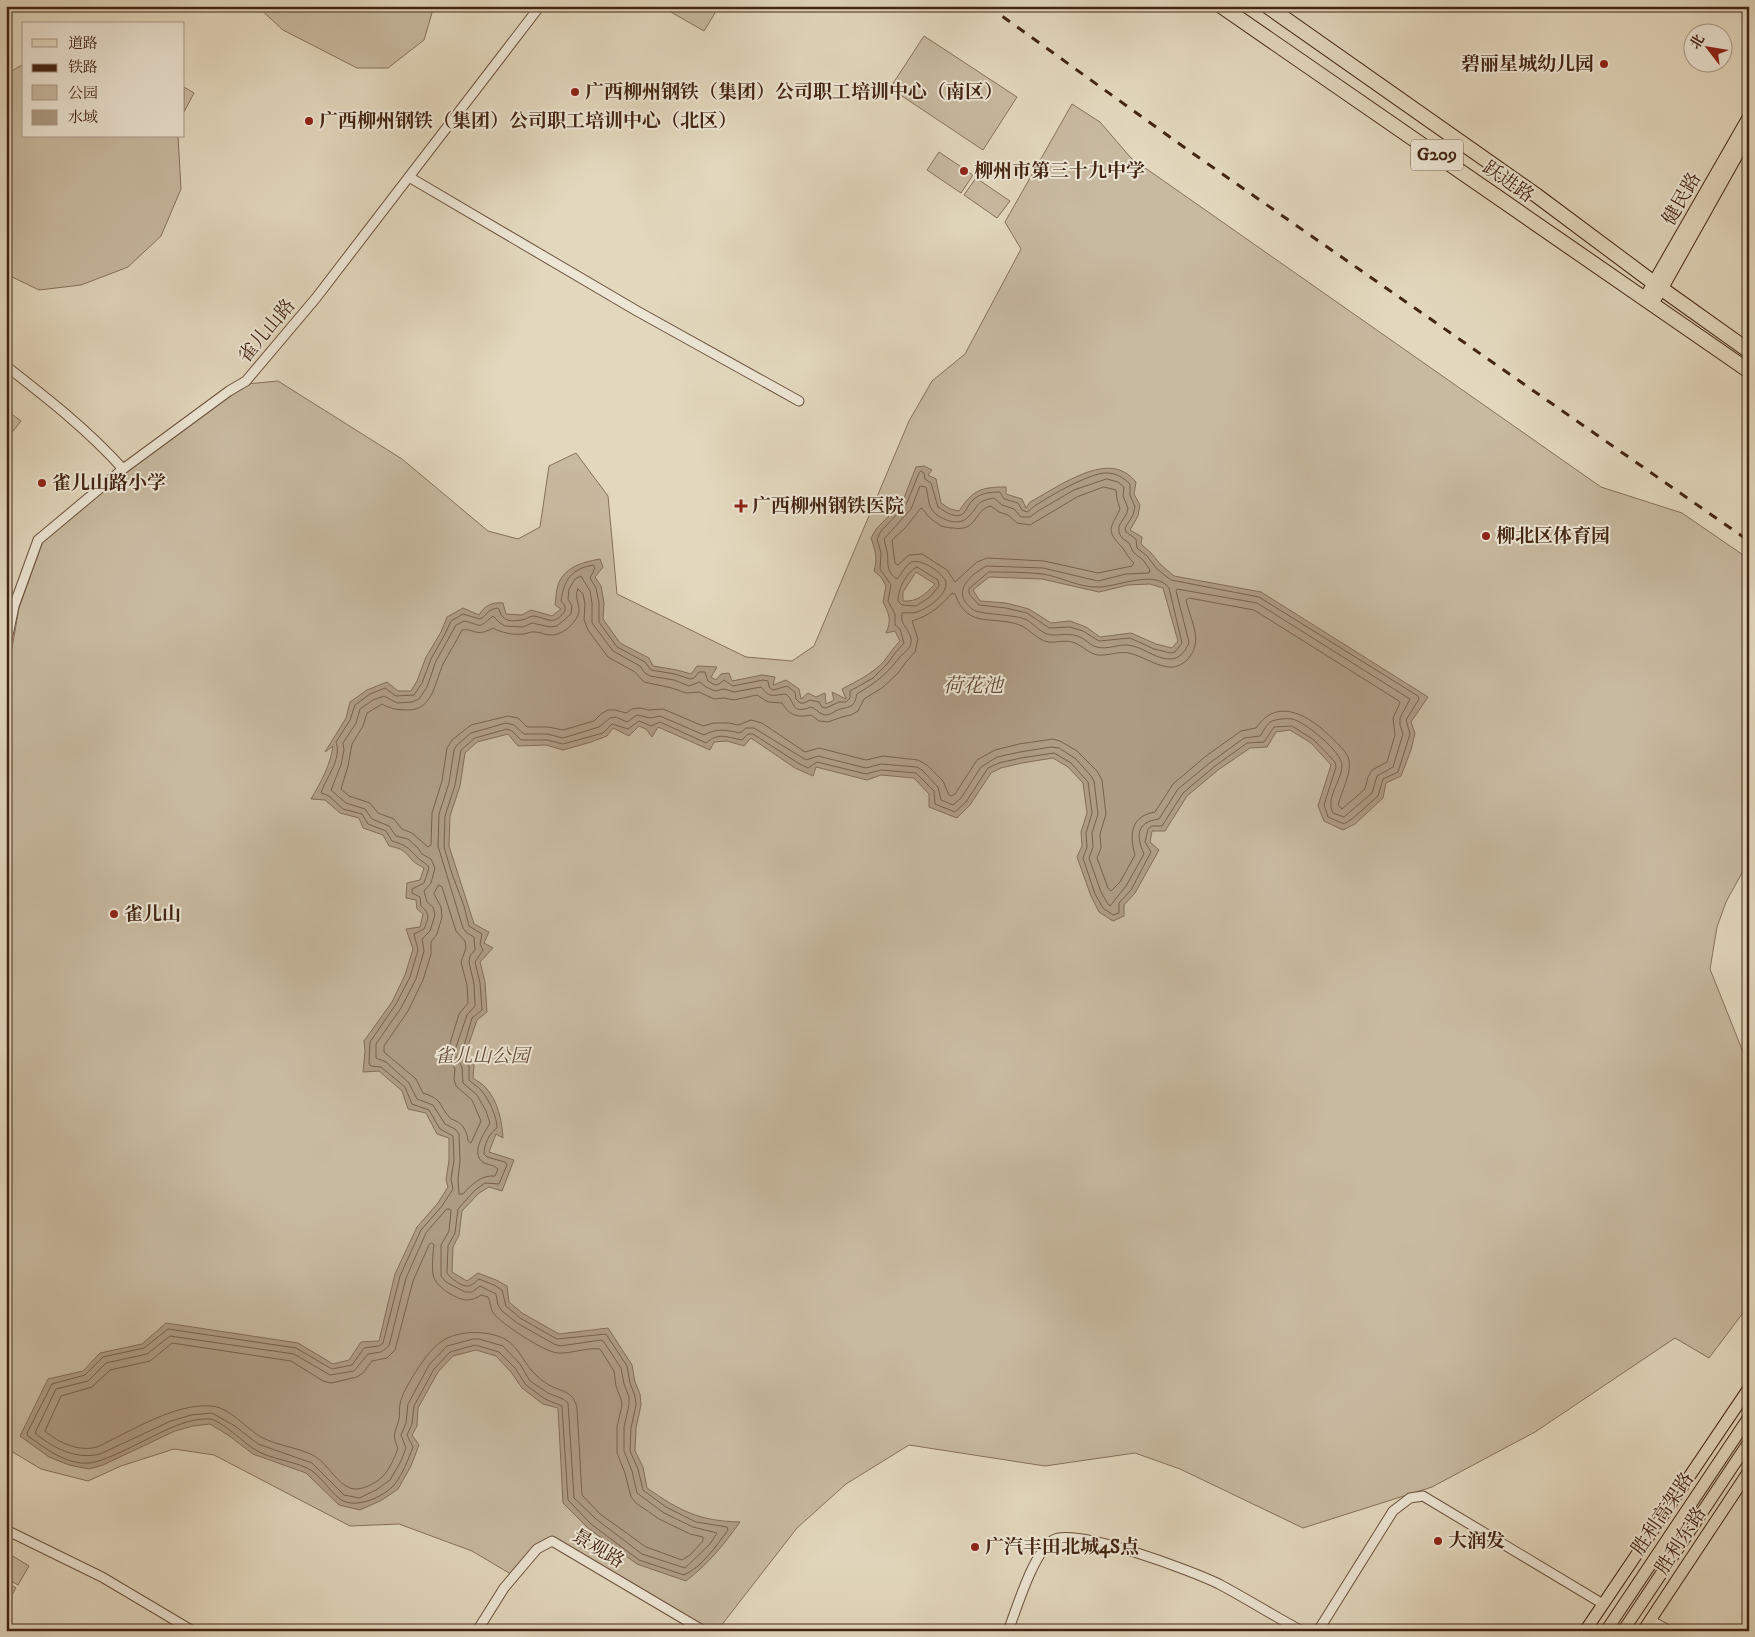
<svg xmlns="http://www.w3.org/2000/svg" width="1755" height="1637" viewBox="0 0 1755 1637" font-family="'IM FELL DW Pica','Noto Serif SC',serif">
	<rect width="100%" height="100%" fill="#e3d8be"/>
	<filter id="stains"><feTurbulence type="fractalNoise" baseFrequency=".004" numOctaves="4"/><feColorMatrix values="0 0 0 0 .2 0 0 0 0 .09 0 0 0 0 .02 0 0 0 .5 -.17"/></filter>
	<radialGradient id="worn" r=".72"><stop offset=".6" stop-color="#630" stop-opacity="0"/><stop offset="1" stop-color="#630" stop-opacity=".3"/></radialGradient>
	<g fill="#c8baa1" stroke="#86705a">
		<polygon points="257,6 434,6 424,40 388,68 357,68 283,30"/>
		<polygon points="671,6 704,6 715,13 704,31 669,11"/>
		<polygon points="924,36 1017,97 983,150 890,88"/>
		<polygon points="24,64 24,136 178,136 181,189 161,236 128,267 81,285 39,290 6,274 6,74"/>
		<polygon points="184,87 194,93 184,112"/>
		<polygon points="1072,104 1100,122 1131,158 1601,487 1682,513 1749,559 1749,860 1726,902 1717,927 1710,969 1749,1067 1749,1305 1709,1358 1675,1338 1535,1432 1432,1487 1303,1528 1180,1469 1135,1453 1045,1466 909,1445 846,1484 797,1528 717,1631 704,1631 552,1541 537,1549 514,1576 472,1551 399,1524 350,1526 214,1455 174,1449 121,1466 88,1481 41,1469 6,1448 6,683 19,608 43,541 125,472 230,394 246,384 278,381 402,459 488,531 518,539 540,527 549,466 576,453 608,496 617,594 746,657 792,661 814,646 909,421 932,381 965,354 1021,249 1005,222"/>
		<polygon points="939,152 973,175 961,193 927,170"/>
		<polygon points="976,178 1010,201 997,218 964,195"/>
		<polygon points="6,410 21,421 6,440"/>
		<polygon points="6,1552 29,1566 18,1585 6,1578"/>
		<polygon points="6,1582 16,1588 6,1605"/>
	</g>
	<path fill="#ad9b84" stroke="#836c56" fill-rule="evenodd" d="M924 466 932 470 928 475 936 479 941 503 950 509 959 511C973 490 981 487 1006 487V494L1022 499 1026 508 1030 502C1053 490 1098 457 1124 472 1129 474 1133 479 1136 482L1134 494 1140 505 1138 516 1130 530 1142 537 1141 544 1151 553 1161 565 1174 576 1261 592 1428 697 1411 722 1415 733 1411 750 1401 776 1386 783 1383 798 1355 824 1343 830 1324 821 1318 806 1331 765 1311 743 1290 730 1276 732 1267 747 1250 748 1218 770 1187 796 1165 831H1152L1150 842 1159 850 1135 893 1124 905V916L1113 921 1099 912 1091 896 1077 857 1082 846 1081 832 1087 813 1083 783 1068 767 1053 758 1022 763 1001 768 991 773 970 805 957 818 929 807V794L914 778 881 775 867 780 816 767 813 776 795 768 751 738 744 746 727 741 714 742 710 750 658 727 652 737 646 729 639 726 629 736 613 728 607 736 591 742 563 750 546 745 518 746 508 734 477 742 465 753 460 786 450 816 449 846 474 924 489 932 484 943 493 948 480 962 485 982 487 1012 477 1020 466 1052 474 1065 473 1078C477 1081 483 1084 486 1088 498 1101 502 1121 503 1138L496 1134 489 1152 514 1160 502 1191 489 1187 479 1193 462 1211 459 1235 453 1247 452 1272 467 1281 478 1273 496 1280 507 1286 509 1302 522 1313 559 1334 608 1328 632 1365 635 1382 640 1394 641 1405 636 1428 635 1451 643 1467 647 1488C680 1511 699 1521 740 1522 722 1547 710 1562 686 1581L637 1564 588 1528 563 1503 558 1408 543 1404 522 1388 511 1372 496 1356 476 1350 453 1356 438 1372 418 1408 417 1426 412 1435 419 1445 411 1466 398 1489 382 1500 360 1510 339 1505 306 1473 253 1454 228 1435 210 1424 193 1426 175 1431 103 1465 89 1469 69 1465 49 1457 20 1436 48 1379 83 1371 100 1353 142 1344 166 1323 298 1343 333 1364 349 1360 361 1342 379 1341 395 1274 417 1227 438 1203 448 1187 446 1180 449 1160V1138L437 1134 426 1113 408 1109 402 1091 379 1071 363 1072 365 1051 364 1041 392 1002 405 975 413 949 406 929 420 927 423 914 417 909 416 900 406 898 407 883 420 880 424 868C421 866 416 864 413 861 404 851 404 849 389 846L383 835 363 828 359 818 340 813 325 800 311 799C321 782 330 766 333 746L325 752 346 718 350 702 367 690 387 682 398 691H411L417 681 426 657 441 632 447 617 463 608 479 615C485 605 492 602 503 603L506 614 522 615 531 610 552 616 561 609 555 605C556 599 556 591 558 585 564 567 583 562 600 559L603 567 595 577 601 586 604 603 603 619 620 643 649 658 653 666 677 670 691 674 697 666 717 667 711 677 716 680 721 674 729 673 732 681 762 675 775 677 773 685 786 680 799 689 801 699 808 693 816 697 825 693 826 704 834 700 832 692 846 699 842 689C857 681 874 673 885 660 890 653 894 647 900 641L895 631 886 633C892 620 889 614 883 602L886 586 881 577 874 571C878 559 875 550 871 538L877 528 902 503 916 467ZM916 572 935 584C925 595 917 602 903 601V592ZM989 577 1042 579 1099 592 1128 585 1150 584 1163 588 1178 641 1172 648 1156 644 1131 633 1100 637 1086 627 1070 621 1051 623 1029 609 1006 603 980 601 973 590Z"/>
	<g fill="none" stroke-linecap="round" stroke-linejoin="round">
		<g stroke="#78604b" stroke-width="1">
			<path d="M921 471 924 473 925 479 931 483 938 507C944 511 956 520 964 513 967 509 969 503 973 500 980 493 990 492 1000 492L1004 499 1018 503 1022 510 1027 512C1031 510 1032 507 1036 505 1050 496 1091 472 1107 473 1116 473 1124 478 1130 484V495L1135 507 1133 515 1125 528 1126 532 1136 539 1137 548 1147 556 1157 569 1171 580 1259 597 1418 696 1419 699 1406 720 1410 734 1398 772 1383 779 1378 796 1352 819 1344 824 1328 817 1324 805 1336 767 1335 762 1314 740 1292 726 1274 727 1264 742 1247 743 1215 766 1183 793 1162 826H1152L1148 829 1145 842 1151 852 1131 890 1119 903V913L1113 915 1103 908 1095 894 1083 858 1087 847 1086 833 1092 813 1088 782 1071 763 1054 753 1021 758 999 763 988 768 966 802 955 812 935 804 934 791 916 773 881 770 866 774 817 762 808 768 798 763 753 734H748L742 740C726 737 719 732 706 743L660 722 651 726 639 721 628 729 612 724 603 733 563 744 547 740H521L512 731 507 729 475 738 461 750 455 785 445 816 444 847 452 874 464 906 469 926 482 934 480 944 483 950 475 962 480 983 482 1010 472 1018 462 1053 469 1066V1080C472 1084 478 1086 481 1090 489 1099 497 1117 497 1128 489 1133 484 1145 484 1154L487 1157 505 1162 507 1165 499 1184 485 1183 475 1190 458 1209 455 1233 448 1246 447 1273C450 1278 462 1287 468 1286 472 1286 476 1281 479 1279L494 1285 502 1290 506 1306 520 1318 557 1339 606 1334 627 1366 630 1383 635 1396 636 1405 631 1428 630 1451 638 1469 643 1490 666 1507 696 1522 727 1527 728 1530C716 1546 702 1567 684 1575L639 1560 591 1524 568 1500 562 1406 545 1399 526 1385 515 1368 499 1352 475 1345 450 1352 434 1369 414 1406 412 1424 407 1435 413 1447C408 1460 403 1473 395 1484 384 1497 355 1510 340 1499 329 1491 320 1474 307 1468 290 1460 269 1459 254 1449 243 1442 222 1421 210 1419 195 1418 179 1424 166 1430 148 1438 106 1462 89 1463 66 1465 45 1448 28 1436L27 1433 52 1384 85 1375 103 1357 144 1348 168 1329 296 1348 332 1369 352 1365 364 1348 379 1346 383 1343 400 1276 421 1230 442 1206 453 1189 451 1179 454 1160 453 1136 440 1129 429 1110 412 1104 405 1087 381 1067 371 1066 369 1064 370 1042 396 1004 410 977 418 950 414 934 424 929C428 919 431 914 421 906L420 897 412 893V889L424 883 429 868C426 862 421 862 417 857 408 847 405 845 392 841L386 831 368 824 362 814 343 809 329 796 321 793C326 777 342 760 336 742L350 720 355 705 370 694 385 688 396 696 414 695 422 683 431 659 445 634 451 621 463 614 480 619C487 616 485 611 497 608L499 609C502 621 510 622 521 620 526 620 529 616 533 616 549 618 553 627 565 611V606L561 601C564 580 571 569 593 565L595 568 590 578 596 588 599 603V622L617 647 645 662 651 670 675 674 690 679 694 678 699 672H705L708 681 715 685 719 684 724 680 733 686 763 680 768 681 769 687 773 690 787 686 795 692 796 699 800 703H804L810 700 819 702 822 707 826 708 839 702H846L850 698V691L873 678 888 663 895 653 904 643 900 629 895 625V614L888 601 891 585 880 569 881 553 877 539 881 531 906 505 919 473Z"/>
			<path d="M1107 479 1118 482 1124 487 1123 496 1128 508 1127 513 1119 526V533L1122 538 1129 543 1133 552 1143 560 1150 570 1149 573 1126 574 1098 581 1043 568 987 566C982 568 979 571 974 574 961 586 957 596 972 609 979 615 1012 614 1025 619 1033 623 1039 631 1047 634 1056 637 1066 632 1077 636 1085 638 1090 646 1097 647 1107 650 1118 644 1128 645 1142 646 1156 660 1171 659 1180 659 1187 649 1189 642L1176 591 1177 589 1257 603 1410 699 1400 718V725L1403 734 1393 767 1377 776 1372 793 1344 817 1333 813C1325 797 1342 781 1342 765 1342 752 1304 721 1292 719 1287 718 1277 719 1272 721 1266 724 1264 731 1260 736L1244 738 1211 762 1178 789 1159 819C1136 822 1136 836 1144 854L1126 886 1110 906 1108 904 1101 892 1089 858 1093 847 1092 833 1098 814 1094 781 1091 776 1076 759 1059 748 1051 747 1020 752 997 757 981 767 961 798 953 805 941 800 938 787 922 770 917 767 881 764 866 768 818 756 806 760 754 728H746L740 733C727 730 716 728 704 735L660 716 650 718 637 715 627 722 616 717 610 718 599 727 563 738 547 734H524L514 725 506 723 471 733 457 745 454 750 449 783 439 814 438 846 463 928 467 933 474 937 475 950 470 956 469 962 474 984 475 1006 467 1015 455 1050 456 1057 462 1067 463 1083 477 1095 486 1111 490 1123C485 1132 469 1154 484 1163 489 1165 494 1165 498 1169L495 1176C481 1175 472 1184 463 1194H459L458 1179 460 1161 459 1134 455 1129 445 1124 433 1105 417 1099 409 1083 386 1062 376 1058V1044L401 1008 416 979 424 951 422 939 430 931 435 915 433 907 427 902 424 891 431 883 435 868 431 859 422 854 418 848 408 839 396 836 389 826 372 819 365 809 346 803 331 790 341 765 344 750 343 743 356 723 360 709 373 700 384 696 397 703 412 702 419 699 427 687 436 661 456 625 464 621C483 625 476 630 493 616L500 623 505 626 523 627 532 623 550 627 557 626 571 614 572 606 568 599 569 589 575 579 581 576 590 591 592 603V623L613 651 640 666 645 673 650 676 674 680 689 686 700 682 706 687 715 691 724 689 734 692 761 687C771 699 772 695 786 694 796 702 790 715 811 707 817 709 819 714 825 715 832 715 835 710 841 709 852 706 854 707 857 694 875 683 886 675 899 658 904 652 913 648 911 638 908 627 900 625 902 613 907 612 912 614 917 612 927 609 947 595 946 583 945 574 921 558 912 562 905 565 902 574 897 579 885 571 889 563 887 551 886 547 885 543 884 539L911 509 920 486 926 487C928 494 928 504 932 510 939 519 958 527 967 518 979 508 974 501 994 498L1002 505 1014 509 1021 517H1030L1038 511 1074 490Z"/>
			<path d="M1104 487 1116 490 1117 499 1120 509C1111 528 1105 530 1122 547 1126 552 1128 558 1134 563L1132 566 1098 573 1044 561 987 558 977 562 955 582 947 570 922 554 909 555 898 565 895 563 892 540 905 528 921 508C925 510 925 513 928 516 932 520 937 523 941 526 945 527 949 528 953 528 978 532 973 510 991 506L999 512 1008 515 1017 523 1030 525 1077 497Z"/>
			<path d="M917 567 938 580 939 586 930 597 916 606 902 605 898 601C898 589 906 572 917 567Z"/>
			<path d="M989 572C1006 572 1025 572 1043 574 1061 577 1080 588 1099 587 1116 587 1156 569 1169 588L1182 643 1175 652 1171 653 1154 649 1130 638 1099 641 1083 631 1070 627 1049 628 1027 613 1006 608 979 605 969 594V589Z"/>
			<path d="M578 589 583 594 585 604 584 620 588 630 608 657 635 672 644 682 672 688 686 693 699 692 714 699 724 698 734 700 757 695 768 702 782 703C789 715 797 718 811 715L819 721 828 722 842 717 851 715 858 711 864 699 882 688 898 673 906 662 915 652 918 639 912 621C929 616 941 606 952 593L955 594C968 631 995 614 1022 626 1031 631 1038 640 1048 642 1058 643 1066 639 1075 643 1083 646 1089 654 1098 655 1108 656 1119 651 1129 653 1142 656 1154 665 1168 667 1175 668 1181 665 1186 661 1205 642 1191 623 1186 600L1189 598 1254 610 1399 701 1400 703 1393 718 1395 735 1387 762 1372 770 1368 777 1365 789 1342 809 1338 805C1341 793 1352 772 1349 760 1347 752 1339 745 1333 739 1311 717 1278 695 1256 728L1241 731 1206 756 1173 784 1155 812C1131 816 1129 834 1135 855L1120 882 1111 891 1108 888 1097 858 1101 848 1100 834 1106 814 1102 780 1097 771 1077 751 1060 741 1053 739 1019 744 995 750 977 760 955 794 951 796 949 795 943 781 927 765 918 760 883 756 866 760 819 748 805 752 762 723 751 720 738 725 729 723H714L703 726 663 709 649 710 640 708 632 709 626 713 615 710H608L601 714 594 721 563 730 548 727H527L518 718 508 716 471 725 452 740 447 748 442 781 432 813 431 845 428 847 412 833 402 829 394 819 378 813 370 803 349 796 341 789 348 766 352 744 363 726 367 713 382 704C391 709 398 710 408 710 433 710 435 682 443 664 449 653 456 642 462 630 475 628 475 638 493 628 502 633 513 635 523 634 527 634 531 631 535 632 540 632 545 635 550 635 561 636 574 625 578 615 582 606 573 598 578 589Z"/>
			<path d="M439 885 442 887 456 931 465 941 466 948 461 962 467 985 468 1003 459 1014 449 1047 448 1056 455 1069 454 1079 456 1086 472 1100 481 1121 471 1143 468 1141C467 1132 464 1125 456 1121 452 1119 452 1120 449 1117 437 1102 443 1100 423 1093L416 1079 384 1052V1046L408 1011 423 980 431 954V942L437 934 442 917 441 907 434 894Z"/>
			<path d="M447 1209H450L451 1211 449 1231 441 1245V1276L446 1282 465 1292H472L480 1286 496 1294 498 1305 502 1311 517 1323 554 1344 560 1346 601 1340 604 1342 621 1368 624 1384 629 1397V1405L624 1427V1451L632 1471 637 1493 664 1513 693 1527 717 1533 710 1544 685 1568 642 1554 596 1519 574 1498 568 1403 563 1399 548 1393 530 1381 520 1364 503 1346 479 1339H473L447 1346 429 1365 408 1404 406 1423 401 1435 406 1448 401 1461 390 1480 376 1490 359 1498 344 1495 312 1463 258 1444 235 1426 212 1413 191 1415 171 1421 100 1454C76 1460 53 1448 35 1433L56 1389 88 1381 106 1363 147 1354 170 1336 294 1354 330 1375 354 1371 368 1354 381 1352 389 1346 406 1278 426 1233Z"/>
			<path d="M432 1243 434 1245C433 1255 431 1268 434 1278 438 1288 456 1299 466 1300 472 1300 477 1298 481 1295L488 1297C491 1303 490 1310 495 1315 504 1325 544 1352 558 1353 571 1354 587 1347 600 1349L614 1371 616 1386 621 1399 622 1405 617 1427V1453L625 1473 631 1497 636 1503 659 1519 690 1534 703 1537V1541L690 1555 682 1560 646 1547 600 1514 582 1495 577 1408C574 1393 565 1392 553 1387 548 1385 541 1380 537 1376 526 1367 519 1347 505 1339 487 1330 459 1330 442 1341 430 1349 421 1364 413 1376 408 1385 402 1394 400 1404 399 1409 400 1414 399 1419 396 1432 391 1434 398 1448 395 1457 390 1468 384 1475 377 1483 360 1492 350 1488 338 1484 328 1465 316 1457 302 1448 278 1446 263 1438 247 1430 230 1407 211 1406 174 1403 130 1432 97 1447 79 1452 59 1443 45 1431L61 1396 92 1387 110 1370 150 1361 172 1343 291 1361 323 1381 331 1383 357 1377 363 1373 372 1361 387 1358 395 1350 413 1281 429 1245Z"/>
		</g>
		<defs>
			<g id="minor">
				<polyline points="409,177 637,311 799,401"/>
				<path d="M6 366C47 398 88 430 123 469"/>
				<polyline points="6,645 14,606 38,540 123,469 229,391 246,381 316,298 540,6"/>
				<polyline points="6,1530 102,1577 193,1631"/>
				<polyline points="1650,1620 1670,1631"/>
				<polyline points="477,1631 504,1588 537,1549 552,1541 704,1631"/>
				<path d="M1008 1631C1017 1608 1033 1553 1053 1540 1074 1526 1195 1572 1219 1584 1247 1599 1274 1616 1302 1631"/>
				<polyline points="1318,1631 1393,1511 1410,1498 1423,1496 1603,1604"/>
			</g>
			<g id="major">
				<polyline points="1644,299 1749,116"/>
				<polyline points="1652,304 1662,289 1749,134"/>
				<polyline points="1585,1631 1749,1388"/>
				<polyline points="1606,1631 1749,1417"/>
				<polyline points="1623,1631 1749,1442"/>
				<polyline points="1643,1631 1749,1471"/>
			</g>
			<g id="highway">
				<polyline points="1221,6 1749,371"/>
				<polyline points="1267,6 1536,195 1662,289 1749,351"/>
			</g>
		</defs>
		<use href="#minor" stroke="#6b523d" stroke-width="11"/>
		<use href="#major" stroke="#432512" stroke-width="13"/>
		<use href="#highway" stroke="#432512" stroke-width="16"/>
		<use href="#minor" stroke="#ede6d5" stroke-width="9"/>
		<use href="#major" stroke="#e3d8be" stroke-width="11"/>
		<use href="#highway" stroke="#e3d8be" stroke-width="14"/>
		<polyline stroke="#432512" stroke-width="3" stroke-dasharray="9 9" stroke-linecap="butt" points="988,6 1188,150 1749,541"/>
	</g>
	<g fill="#8f2418" stroke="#ede6d5" stroke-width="2">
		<circle cx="1604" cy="64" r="5"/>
		<circle cx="575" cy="92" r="5"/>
		<circle cx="309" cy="121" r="5"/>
		<circle cx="964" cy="171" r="5"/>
		<circle cx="42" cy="483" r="5"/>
		<path d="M738.5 498.5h5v5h5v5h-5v5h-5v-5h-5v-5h5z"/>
		<circle cx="1486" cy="536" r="5"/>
		<circle cx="114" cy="914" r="5"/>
		<circle cx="1438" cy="1541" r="5"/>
		<circle cx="975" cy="1547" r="5"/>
	</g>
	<g text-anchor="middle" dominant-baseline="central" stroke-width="4" stroke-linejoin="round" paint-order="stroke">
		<rect fill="#ede6d5" stroke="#765f4c" stroke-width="1" x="1411" y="139.5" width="52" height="31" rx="4"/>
		<g font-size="18" font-weight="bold" fill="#432512">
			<text x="1437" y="155">G209</text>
		</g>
		<g font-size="19" font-weight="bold" fill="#432512" stroke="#ede6d5" text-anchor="start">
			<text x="1594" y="64" text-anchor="end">碧丽星城幼儿园</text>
			<text x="585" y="92">广西柳州钢铁（集团）公司职工培训中心（南区）</text>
			<text x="319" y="121">广西柳州钢铁（集团）公司职工培训中心（北区）</text>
			<text x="974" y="171">柳州市第三十九中学</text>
			<text x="52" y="483">雀儿山路小学</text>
			<text x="752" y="506">广西柳州钢铁医院</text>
			<text x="1496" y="536">柳北区体育园</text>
			<text x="124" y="914">雀儿山</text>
			<text x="1448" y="1541">大润发</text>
			<text x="985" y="1547">广汽丰田北城4S点</text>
		</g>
		<g font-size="19" fill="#432512" stroke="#ede6d5">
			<text transform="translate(1508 182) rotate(35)">跃进路</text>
			<text transform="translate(1682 199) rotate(-60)">健民路</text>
			<text transform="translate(267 331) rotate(-50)">雀儿山路</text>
			<text transform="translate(1663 1514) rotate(-56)">胜利高架路</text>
			<text transform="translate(1681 1541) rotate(-57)">胜利东路</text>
			<text transform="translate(598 1549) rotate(31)">景观路</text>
		</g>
		<g font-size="19" font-style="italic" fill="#644a36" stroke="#ede6d5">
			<text x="482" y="1056">雀儿山公园</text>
		</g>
		<g font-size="20" font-style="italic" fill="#634834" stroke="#ede6d5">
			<text x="973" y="686">荷花池</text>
		</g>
	</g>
	<rect width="1755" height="1637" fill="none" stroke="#e3d8be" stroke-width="25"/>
	<rect x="8" y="8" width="1740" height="1622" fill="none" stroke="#432512" stroke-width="2.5"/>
	<rect x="12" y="12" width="1730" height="1612" fill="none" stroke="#432512"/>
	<rect x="22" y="22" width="162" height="115" fill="#ede6d5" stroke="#a99987"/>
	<rect x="32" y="39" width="25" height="8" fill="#e3d8be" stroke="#a99987"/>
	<text x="68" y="48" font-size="15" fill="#432512">道路</text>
	<rect x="32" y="64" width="25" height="8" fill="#432512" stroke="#a99987"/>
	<text x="68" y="72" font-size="15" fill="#432512">铁路</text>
	<rect x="32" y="85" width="25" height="15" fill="#c8baa1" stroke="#a99987"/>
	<text x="68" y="98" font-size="15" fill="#432512">公园</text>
	<rect x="32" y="110" width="25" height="15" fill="#ad9b84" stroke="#a99987"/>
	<text x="68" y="122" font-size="15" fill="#432512">水域</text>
	<g transform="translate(1708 48) rotate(301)"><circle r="24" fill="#ede6d5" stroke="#a99987"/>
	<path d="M0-4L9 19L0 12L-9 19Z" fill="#8f2418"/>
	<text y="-8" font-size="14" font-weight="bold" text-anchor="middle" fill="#432512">北</text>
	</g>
	<rect width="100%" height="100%" filter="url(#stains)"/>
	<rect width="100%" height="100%" fill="url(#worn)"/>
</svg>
